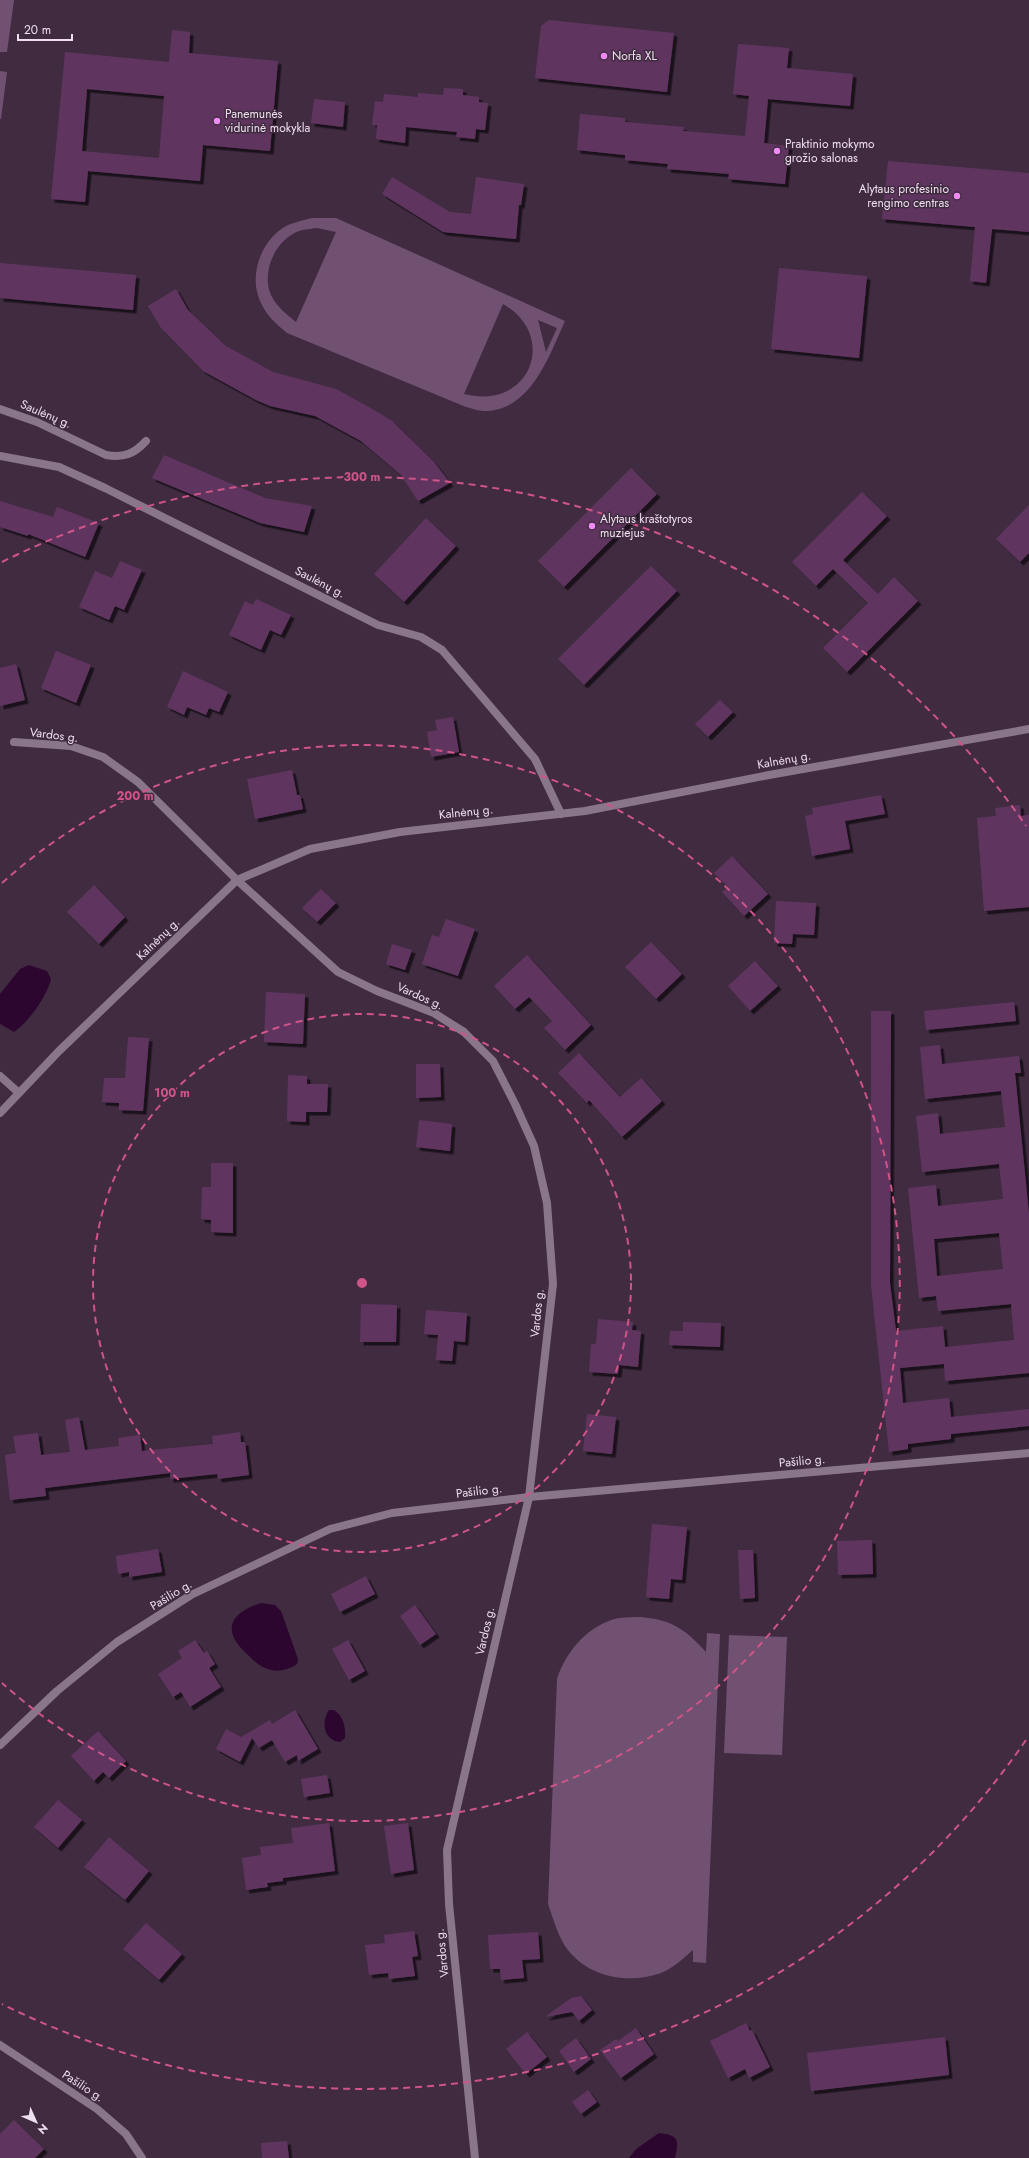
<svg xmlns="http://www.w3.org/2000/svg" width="1029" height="2158" viewBox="0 0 1029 2158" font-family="Jost,sans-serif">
	<defs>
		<filter id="shadow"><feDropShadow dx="3.5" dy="3.5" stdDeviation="0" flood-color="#0009"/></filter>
	</defs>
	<rect width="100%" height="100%" fill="#402b40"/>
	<g fill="#705171" fill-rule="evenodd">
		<polygon points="0,0 14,0 7,52 0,52"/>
		<polygon points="0,71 7,72 1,119 0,119"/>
		<path d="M312 218H336L565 321C549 356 531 411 484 411 478 411 471 408 466 407L287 333C276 324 266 315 260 301 248 274 262 238 288 225 295 222 304 220 312 218ZM317 228 336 232 296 322C286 314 277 307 271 295 261 272 275 240 299 231 305 229 312 229 317 228ZM503 304C559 336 530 411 464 394ZM538 320 557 328 546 352Z"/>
		<path d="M641 1617C672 1620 685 1629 706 1652L707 1633 720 1634 706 1963 693 1962V1950C684 1958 673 1968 661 1973 627 1985 586 1977 565 1946 557 1933 553 1918 548 1904L557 1679C566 1651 589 1624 619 1618 626 1617 634 1617 641 1617Z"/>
		<polygon points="729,1635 787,1637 782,1755 724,1753"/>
	</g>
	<g fill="#2c062e">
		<path d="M29 965 47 971 51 979C47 996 28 1023 14 1032L0 1024V994L20 969Z"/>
		<path d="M261 1603 275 1605 281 1611 298 1659 297 1664C290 1669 280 1672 271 1670 261 1668 255 1662 248 1655 221 1631 229 1613 261 1603Z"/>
		<path d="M329 1710H334C343 1716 346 1727 345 1738L340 1742C323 1740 321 1722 329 1710Z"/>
		<path d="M659 2133C679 2135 679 2140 675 2158H629L636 2149Z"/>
	</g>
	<g fill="#5f3660" fill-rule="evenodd" filter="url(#shadow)">
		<polygon points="549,20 674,33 667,92 535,78 541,26"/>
		<path d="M172 30 190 32 189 53 278 61 270 151 203 145 200 181 88 171 85 202 51 199 65 52 169 62ZM87 89 164 96 159 158 82 151Z"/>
		<polygon points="738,44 789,48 787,68 853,74 850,106 768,99 764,143 789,146 785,184 728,179 729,174 667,169 668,164 625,160 625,155 577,150 580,114 625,118 625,122 684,127 683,131 745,136 749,96 733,94"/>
		<polygon points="444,88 463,89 463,95 479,97 479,102 488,103 485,130 476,129 475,139 456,137 457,132 406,127 405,143 376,139 377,125 372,125 375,101 383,102 384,94 418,97 418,93 443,95"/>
		<polygon points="314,99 345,102 343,127 311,123"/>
		<polygon points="888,161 1029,173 1029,232 992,229 986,283 970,281 975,227 882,219"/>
		<polygon points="392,177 450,212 471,214 476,177 524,184 521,205 519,205 516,239 443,232 382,194"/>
		<polygon points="0,263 136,275 133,310 0,298"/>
		<polygon points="779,268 867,276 859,358 771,349"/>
		<polygon points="176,289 188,310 226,346 273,372 336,389 376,411 392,421 434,462 450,483 418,501 401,475 361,441 315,416 270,406 256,400 203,371 161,328 148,306"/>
		<polygon points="164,455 265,498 312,506 304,532 260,523 152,478"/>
		<polygon points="631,468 657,494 564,587 538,561"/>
		<polygon points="862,492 887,516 843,560 878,594 894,577 918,601 847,672 823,648 868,603 833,569 816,586 792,562"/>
		<polygon points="0,501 53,517 57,507 99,523 85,557 28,534 28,536 0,527"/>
		<polygon points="1029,505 1029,553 1020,562 996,539"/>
		<polygon points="426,518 456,546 404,602 374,574"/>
		<polygon points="120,561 142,570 124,610 115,606 109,620 79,607 95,571 112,578"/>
		<polygon points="651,566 677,591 584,685 558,659"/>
		<polygon points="256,599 291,615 281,635 270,630 261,650 229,635 245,601 253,605"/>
		<polygon points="56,651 91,665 76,703 41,688"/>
		<polygon points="16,664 25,700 0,706 0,668"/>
		<polygon points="183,671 228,692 219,712 209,708 206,715 187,707 184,715 167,707"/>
		<polygon points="720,700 733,712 708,737 695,724"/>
		<polygon points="453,717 459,752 431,757 427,732 437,730 435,720"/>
		<polygon points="292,770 297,795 300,795 303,809 255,819 247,779"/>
		<polygon points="881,795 885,814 845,821 850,849 812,856 805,816 813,814 812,808"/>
		<polygon points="1020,805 1021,816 1029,815 1029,907 984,911 977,818 996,816 995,808"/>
		<polygon points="732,856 768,894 744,916 722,892 728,887 714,873"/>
		<polygon points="94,885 125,917 99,944 67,912"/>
		<polygon points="321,889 336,903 317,922 302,908"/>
		<polygon points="776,901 816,903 814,935 793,934 792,944 774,943"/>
		<polygon points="446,919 475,929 458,976 422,964 432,935 439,937"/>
		<polygon points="651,942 682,974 656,999 625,967"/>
		<polygon points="392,944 412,950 405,970 386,964"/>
		<polygon points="527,955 591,1025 565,1050 544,1028 552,1021 529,997 515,1009 494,986"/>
		<polygon points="755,961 778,986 750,1011 728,986"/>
		<polygon points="266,992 305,994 303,1044 264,1042"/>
		<polygon points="1014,1002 1016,1021 926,1030 924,1011"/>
		<path d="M871 1011H891L890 1283 896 1331 943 1326 945 1347 1014 1340 1011 1304 938 1311 936 1296 919 1298 908 1188 936 1185 938 1206 1003 1199 999 1164 922 1172 916 1116 938 1113 940 1134 1005 1127 1001 1091 925 1099 920 1047 940 1045 942 1064 1019 1056 1021 1073H1015L1029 1214V1373L945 1381 944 1364 900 1368 903 1403 949 1398 951 1417 1029 1409V1426L951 1434V1439L908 1444V1449L889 1452 871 1285ZM999 1233 1003 1269 937 1276 934 1239Z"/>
		<polygon points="128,1037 149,1038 143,1111 119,1110 119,1103 102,1102 104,1078 125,1078"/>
		<polygon points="579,1053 620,1097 641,1078 662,1101 622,1137 589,1100 587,1103 558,1073"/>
		<polygon points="416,1064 440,1064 441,1097 416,1098"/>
		<polygon points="288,1075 307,1076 307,1084 328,1084 327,1112 306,1112 306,1122 287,1121"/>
		<polygon points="419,1120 452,1124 450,1151 416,1147"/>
		<polygon points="211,1163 233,1163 233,1233 211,1232 211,1220 201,1219 202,1187 211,1187"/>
		<polygon points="361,1304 397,1305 396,1342 360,1342"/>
		<polygon points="426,1310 467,1313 465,1342 454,1341 452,1361 436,1360 438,1335 424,1334"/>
		<polygon points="598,1319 633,1322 632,1330 641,1331 638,1367 619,1365 618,1374 589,1372 591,1344 596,1344"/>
		<polygon points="683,1322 721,1323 720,1347 669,1345 670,1331 683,1331"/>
		<polygon points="587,1414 616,1417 612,1454 583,1451"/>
		<polygon points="79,1417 85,1450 119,1446 118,1438 140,1435 142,1451 213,1444 212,1436 240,1432 241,1442 245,1442 249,1475 218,1479 217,1474 170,1479 170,1473 45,1488 46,1496 10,1500 5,1455 16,1453 13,1436 38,1433 41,1455 70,1452 65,1420"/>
		<polygon points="652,1524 687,1527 682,1580 671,1579 669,1599 646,1597"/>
		<polygon points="872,1540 873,1574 838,1575 837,1541"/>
		<polygon points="158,1549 162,1572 129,1577 129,1572 118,1574 116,1556"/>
		<polygon points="738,1550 753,1550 755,1598 740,1599"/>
		<polygon points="366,1576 375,1594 340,1612 331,1594"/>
		<polygon points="415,1605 436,1634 420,1645 400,1616"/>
		<polygon points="195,1640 204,1653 207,1651 215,1664 209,1668 221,1687 190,1707 181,1692 173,1697 158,1674 182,1658 178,1651"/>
		<polygon points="348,1640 365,1671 349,1680 332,1649"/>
		<polygon points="295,1710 318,1749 298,1761 297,1755 285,1762 272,1740 259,1748 252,1738 240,1762 216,1749 226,1729 241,1737 270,1720 272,1724"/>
		<polygon points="98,1731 126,1761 109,1778 103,1772 94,1781 71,1756"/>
		<polygon points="327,1775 330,1793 304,1797 301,1779"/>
		<polygon points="58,1800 82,1820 58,1848 34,1827"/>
		<polygon points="329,1823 335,1871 283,1878 283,1881 267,1883 268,1887 246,1890 242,1858 261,1855 260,1847 293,1843 291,1828"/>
		<polygon points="408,1823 414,1870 391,1874 384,1826"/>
		<polygon points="109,1837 149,1871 125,1900 84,1867"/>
		<polygon points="146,1923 182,1954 159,1980 123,1949"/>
		<polygon points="414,1931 418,1956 412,1957 415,1976 389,1979 388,1973 369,1975 365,1945 385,1943 384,1935"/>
		<polygon points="538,1932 540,1959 522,1960 524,1978 501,1980 500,1969 490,1969 488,1935"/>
		<polygon points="581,1996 592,2010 579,2021 572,2012 545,2017 571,1998"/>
		<polygon points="746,2023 750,2031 752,2030 770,2067 749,2078 745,2069 728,2078 710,2041"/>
		<polygon points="636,2028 654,2054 621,2078 600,2050 616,2039 618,2041"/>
		<polygon points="527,2032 547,2057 526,2074 506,2049"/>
		<polygon points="945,2037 949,2075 811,2091 807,2053"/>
		<polygon points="576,2038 591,2059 574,2072 559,2051"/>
		<polygon points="588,2090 597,2102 581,2114 572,2102"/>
		<polygon points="14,2120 44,2149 35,2158 0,2158 0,2134"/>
		<polygon points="287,2141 289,2158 262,2158 261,2143"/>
	</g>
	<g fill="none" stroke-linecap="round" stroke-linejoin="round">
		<g stroke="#8a768a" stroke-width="8">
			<path d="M0 409 37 422 106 455C124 458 134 454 146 441"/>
			<polyline points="0,456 59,467 105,488 378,625 421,637 442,650 535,759 561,814"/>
			<polyline points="14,742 71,746 103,757 138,782 237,880 338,972 377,991 434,1013 464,1032 493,1061 515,1104 534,1146 547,1203 553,1284 529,1497 447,1850 449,1904 475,2158"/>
			<polyline points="0,1076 19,1093"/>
			<polyline points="0,1113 59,1051 237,880 310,849 400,832 585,811 769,775 1029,729"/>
			<polyline points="0,1745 57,1691 117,1642 191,1595 330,1529 392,1513 529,1497 1029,1453"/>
			<polyline points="0,2045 97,2109 126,2134 142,2158"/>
		</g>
	</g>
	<g fill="none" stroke="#cf5487" stroke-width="2" stroke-dasharray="7 5">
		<circle cx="362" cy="1283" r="269"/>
		<path d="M2 883A538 538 0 1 1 2 1683"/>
		<path d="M1026 1740A806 806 0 0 1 2 2004M2 562A806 806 0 0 1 1026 826"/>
	</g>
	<g fill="#f18af4" stroke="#402b40" stroke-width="1.5">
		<circle cx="604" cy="56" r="4"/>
		<circle cx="217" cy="121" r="4"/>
		<circle cx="777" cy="151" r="4"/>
		<circle cx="957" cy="196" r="4"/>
		<circle cx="592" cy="526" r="4"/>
	</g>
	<g text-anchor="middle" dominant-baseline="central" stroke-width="3" stroke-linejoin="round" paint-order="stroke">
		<g font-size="12" fill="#eee0ee" stroke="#402b40" text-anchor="start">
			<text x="612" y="56">Norfa XL</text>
			<text x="225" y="114">Panemunės<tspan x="225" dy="14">vidurinė mokykla</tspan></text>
			<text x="785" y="144">Praktinio mokymo<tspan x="785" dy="14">grožio salonas</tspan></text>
			<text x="949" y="189" text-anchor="end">Alytaus profesinio<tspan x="949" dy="14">rengimo centras</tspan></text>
			<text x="600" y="519">Alytaus kraštotyros<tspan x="600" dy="14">muziejus</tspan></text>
		</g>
		<g font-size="12" fill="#eee0ee" stroke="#402b40">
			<text transform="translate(46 414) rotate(23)">Saulėnų g.</text>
			<text transform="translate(320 582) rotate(27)">Saulėnų g.</text>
			<text transform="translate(54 735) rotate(7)">Vardos g.</text>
			<text transform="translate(784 760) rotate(-10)">Kalnėnų g.</text>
			<text transform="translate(466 812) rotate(-6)">Kalnėnų g.</text>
			<text transform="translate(158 939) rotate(-44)">Kalnėnų g.</text>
			<text transform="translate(420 996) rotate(24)">Vardos g.</text>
			<text transform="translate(537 1313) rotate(-84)">Vardos g.</text>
			<text transform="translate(802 1461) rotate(-5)">Pašilio g.</text>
			<text transform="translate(479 1491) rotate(-7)">Pašilio g.</text>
			<text transform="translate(171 1595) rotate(-31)">Pašilio g.</text>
			<text transform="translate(485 1631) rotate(-77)">Vardos g.</text>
			<text transform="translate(442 1953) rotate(-96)">Vardos g.</text>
			<text transform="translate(83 2086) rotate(33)">Pašilio g.</text>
		</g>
	</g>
	<circle cx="362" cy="1283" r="6" fill="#cf5487" stroke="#402b40" stroke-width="2"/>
	<g font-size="12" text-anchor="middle" font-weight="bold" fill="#cf5487" stroke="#402b40" stroke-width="3" stroke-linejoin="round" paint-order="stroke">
		<text x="362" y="481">300 m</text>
		<text x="135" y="800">200 m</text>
		<text x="172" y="1097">100 m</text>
	</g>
	<g transform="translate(36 2122) rotate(135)" stroke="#402b40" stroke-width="3" paint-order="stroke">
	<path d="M0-3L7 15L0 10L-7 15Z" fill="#eee0ee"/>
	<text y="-6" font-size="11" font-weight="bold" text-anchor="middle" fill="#eee0ee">N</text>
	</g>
	<path d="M18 34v6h54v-6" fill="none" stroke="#eee0ee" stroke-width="2"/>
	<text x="24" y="34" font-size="12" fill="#eee0ee" stroke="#402b40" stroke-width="3" paint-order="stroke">20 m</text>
</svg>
